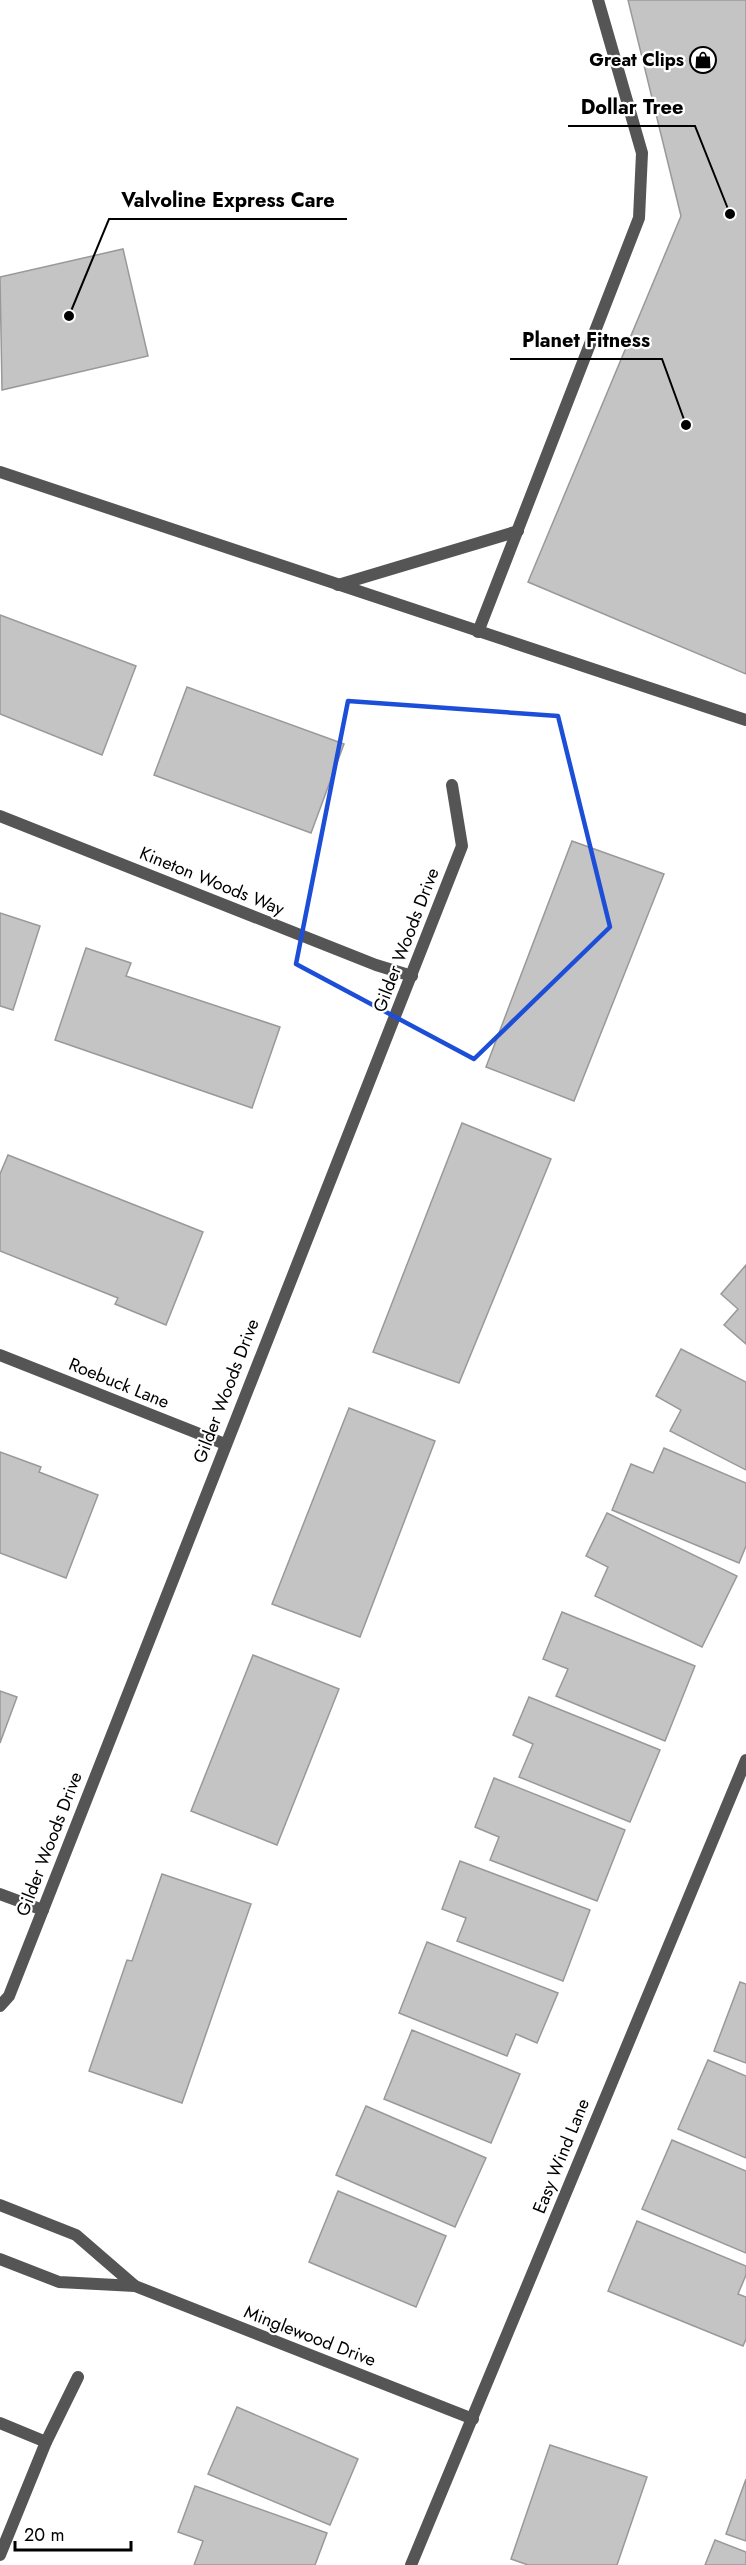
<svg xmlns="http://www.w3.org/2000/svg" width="746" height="2565" viewBox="0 0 746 2565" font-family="Jost,sans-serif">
	<rect width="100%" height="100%" fill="#fff"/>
	<g fill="#c4c4c4" stroke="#999" stroke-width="1.5">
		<polygon points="628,0 746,0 746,674 528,582 681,216"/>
		<polygon points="123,249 148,356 2,390 0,277"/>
		<polygon points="0,615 136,666 102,755 0,714"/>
		<polygon points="187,687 344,744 311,833 154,775"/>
		<polygon points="572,841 664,874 574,1101 486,1067"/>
		<polygon points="0,913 40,926 13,1010 0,1006"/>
		<polygon points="86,948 131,963 126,976 280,1027 252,1108 55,1040"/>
		<polygon points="462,1123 551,1159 459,1383 373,1352"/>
		<polygon points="8,1155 203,1232 166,1325 115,1304 118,1298 0,1251 0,1174"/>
		<polygon points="746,1265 746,1344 724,1325 738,1309 721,1294"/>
		<polygon points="681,1349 746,1382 746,1470 670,1431 681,1410 656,1396"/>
		<polygon points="349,1408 435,1441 360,1637 272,1604"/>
		<polygon points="664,1448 746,1483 746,1546 739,1563 612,1510 631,1464 653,1473"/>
		<polygon points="0,1452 41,1467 39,1472 98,1495 66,1578 0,1553"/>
		<polygon points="607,1513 737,1576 702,1647 595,1596 608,1567 586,1556"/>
		<polygon points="562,1612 695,1666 665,1741 556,1696 568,1669 543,1659"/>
		<polygon points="253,1655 339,1689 277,1845 191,1811"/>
		<polygon points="0,1691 17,1697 0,1743"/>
		<polygon points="529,1697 660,1750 630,1822 519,1777 533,1744 513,1735"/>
		<polygon points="494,1778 625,1830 597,1901 490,1860 499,1837 475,1827"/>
		<polygon points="460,1861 590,1910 563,1981 457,1941 466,1918 442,1909"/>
		<polygon points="162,1874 251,1904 182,2103 89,2071 127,1960 132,1961"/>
		<polygon points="427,1942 558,1993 537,2043 516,2034 507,2056 399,2013"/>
		<polygon points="740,1982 746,1984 746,2063 714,2051"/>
		<polygon points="412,2030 520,2074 491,2143 384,2099"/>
		<polygon points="708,2060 746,2076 746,2158 678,2129"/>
		<polygon points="366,2106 486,2158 455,2227 336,2175"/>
		<polygon points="672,2140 746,2171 746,2253 642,2209"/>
		<polygon points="338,2191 446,2236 416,2307 309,2262"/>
		<polygon points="637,2221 746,2266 746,2275 738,2294 746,2297 746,2339 743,2346 608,2291"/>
		<polygon points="237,2407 358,2459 330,2525 208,2474"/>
		<polygon points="550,2445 647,2477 617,2565 528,2565 511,2559"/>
		<polygon points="746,2479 746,2541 726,2534"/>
		<polygon points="195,2486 327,2533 315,2565 194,2565 203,2541 178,2532"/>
		<polygon points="715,2540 746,2552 746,2565 705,2565"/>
	</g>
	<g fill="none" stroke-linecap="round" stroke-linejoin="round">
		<g stroke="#555" stroke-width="12">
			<polyline points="0,472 746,720"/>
			<polyline points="338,585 518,531"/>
			<polyline points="478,632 639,218 642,153 598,0"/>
			<polyline points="0,2423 46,2442"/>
			<polyline points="0,2555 46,2442 78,2377"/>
		</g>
		<g stroke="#555" stroke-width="12">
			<polyline points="0,816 376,965 412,976"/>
			<polyline points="0,1355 225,1444"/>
			<polyline points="0,1894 43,1910"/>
			<polyline points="0,2006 9,1996 462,846 452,785"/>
			<polyline points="0,2205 76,2235 135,2286"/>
			<polyline points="0,2259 59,2282 135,2286 473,2419"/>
			<polyline points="411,2565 746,1760"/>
		</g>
	</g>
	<path fill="none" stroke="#1d4ed8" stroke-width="4.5" stroke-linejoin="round" d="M348 701 558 716 610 927 474 1059 296 964Z"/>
	<defs>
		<symbol id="shop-ring" viewBox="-11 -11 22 22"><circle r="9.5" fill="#fff" stroke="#000" stroke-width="1.5"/><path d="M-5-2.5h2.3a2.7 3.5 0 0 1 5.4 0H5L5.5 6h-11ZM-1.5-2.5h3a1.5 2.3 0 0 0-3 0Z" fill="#000"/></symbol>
	</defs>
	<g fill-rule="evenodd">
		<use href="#shop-ring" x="688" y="45" width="30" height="30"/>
	</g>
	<g text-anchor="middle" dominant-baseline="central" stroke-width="4.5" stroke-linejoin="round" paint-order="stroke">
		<g font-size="18" font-weight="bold" fill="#000" stroke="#fff" text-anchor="end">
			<text x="684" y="60">Great Clips</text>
		</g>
		<g font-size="18" fill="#000" stroke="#fff">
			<text transform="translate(212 881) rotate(22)">Kineton Woods Way</text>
			<text transform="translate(406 940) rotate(-69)">Gilder Woods Drive</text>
			<text transform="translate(119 1383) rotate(22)">Roebuck Lane</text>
			<text transform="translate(226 1391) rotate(-69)">Gilder Woods Drive</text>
			<text transform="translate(49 1844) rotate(-69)">Gilder Woods Drive</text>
			<text transform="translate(561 2156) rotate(-68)">Easy Wind Lane</text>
			<text transform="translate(310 2336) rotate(21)">Minglewood Drive</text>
		</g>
	</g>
	<path fill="none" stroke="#000" stroke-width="2" d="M730 214L695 126H568M69 316L109 219H347M686 425L662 359H510"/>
	<g fill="#000" stroke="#fff" stroke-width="2">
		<circle cx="730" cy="214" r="6"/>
		<circle cx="69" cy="316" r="6"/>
		<circle cx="686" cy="425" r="6"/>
	</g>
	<g font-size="20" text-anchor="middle" font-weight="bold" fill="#000" stroke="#fff" stroke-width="4.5" stroke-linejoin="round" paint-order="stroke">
		<text x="632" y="114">Dollar Tree</text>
		<text x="228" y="207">Valvoline Express Care</text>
		<text x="586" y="347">Planet Fitness</text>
	</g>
	<path d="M15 2541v9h116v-9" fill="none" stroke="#000000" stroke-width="3"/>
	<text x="24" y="2541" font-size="18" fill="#000000" stroke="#ffffff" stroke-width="4.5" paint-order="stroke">20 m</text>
</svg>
